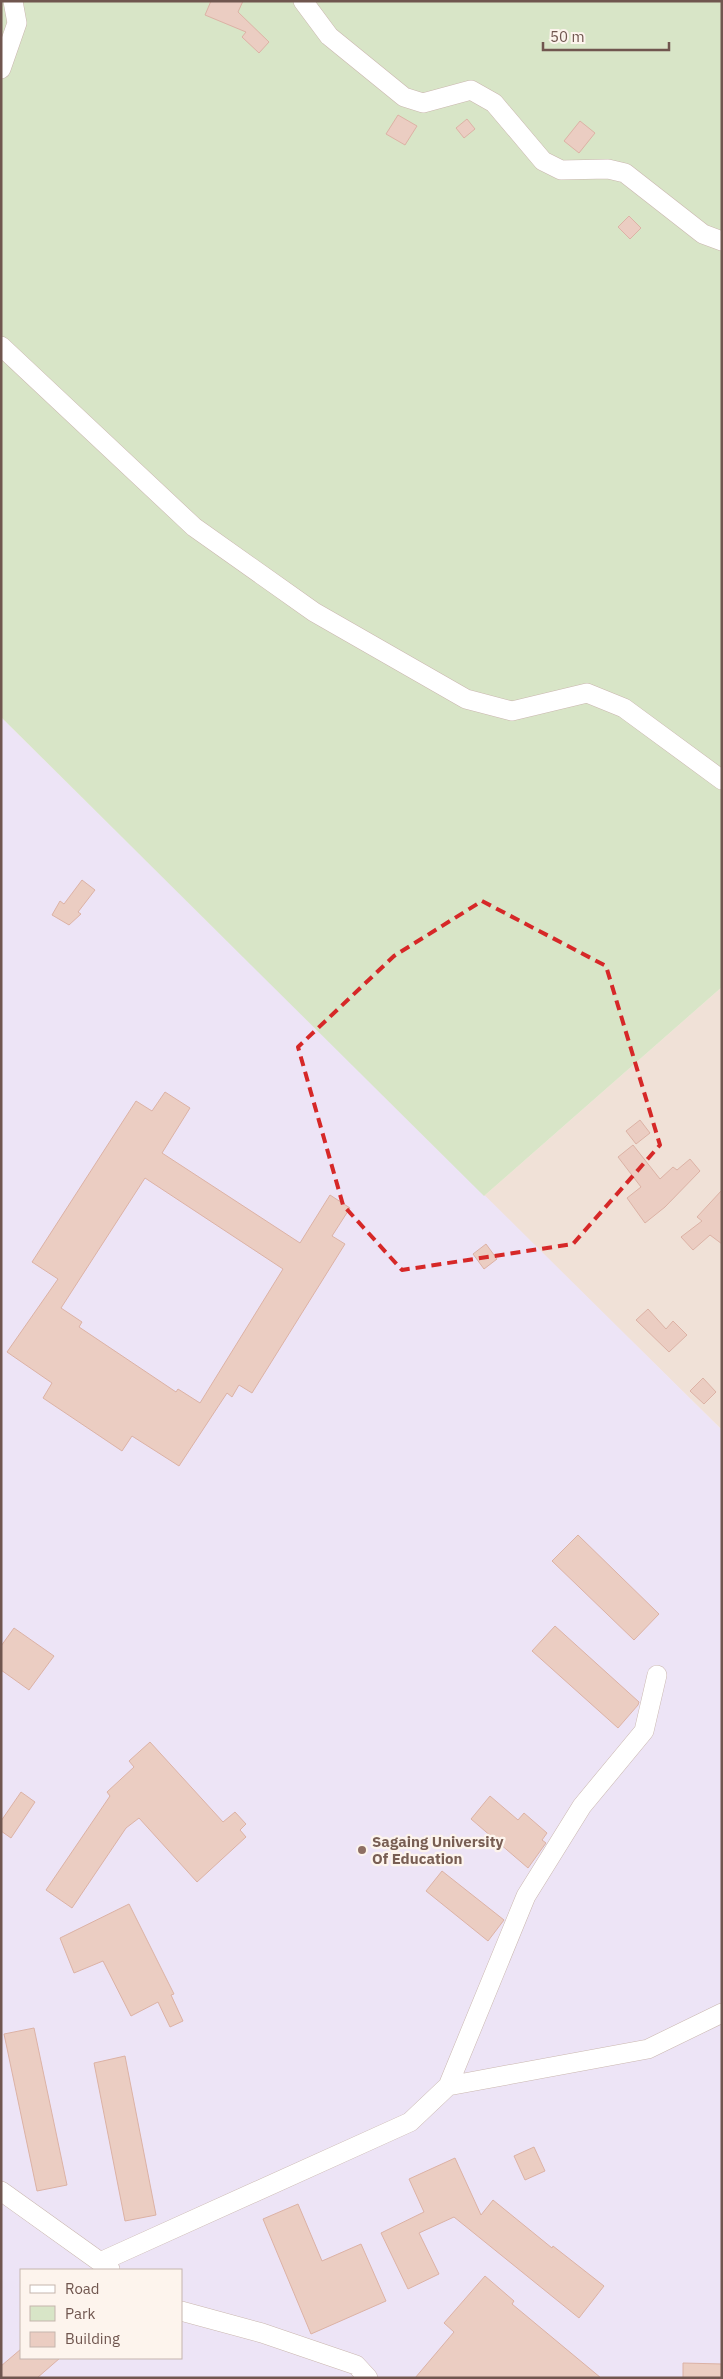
<svg xmlns="http://www.w3.org/2000/svg" width="723" height="2379" font-family="'IBM Plex Sans',sans-serif">
<style>
.residential{fill:#f0e1d7}
.education{fill:#ede4f6;fill-rule:evenodd}
.green{fill:#d8e5c7}
.building{fill:#ebcdc2;stroke:#dcb2a5;fill-rule:evenodd}
.lines{fill:none;stroke-linecap:round;stroke-linejoin:round}
.minor-casing{stroke:#cab7af;stroke-width:20}
.minor{stroke:#fff;stroke-width:19}
.marked{fill:none;stroke:#d62828;stroke-width:4;stroke-dasharray:10 6;stroke-linejoin:round}
.education-dot{fill:#8d6e63;stroke:#fdf4ed;stroke-width:2}
.labels{text-anchor:middle;dominant-baseline:central;stroke-width:4.5;stroke-linejoin:round;paint-order:stroke}
.education-label{font-size:15px;font-weight:bold;fill:#785e54;stroke:#fdf4ed;text-anchor:start}
</style>
<rect width="100%" height="100%" fill="#faf0e7"/>
<path class="residential" d="M722 987V1430L484 1196Z"/>
<path class="education" d="M1 717 722 1430V2378H1ZM21 2270H181V2358H21Z"/>
<path class="green" d="M1 1H722V987L484 1196 1 717Z"/>
<path class="building" d="M211 1H243L238 12 269 42 259 53 242 37 246 32 205 15Z
M398 115 417 126 405 145 386 134Z
M467 119 475 129 464 138 456 128Z
M580 121 595 133 579 153 564 141Z
M629 216 641 228 630 239 618 227Z
M82 880 95 890 78 912 81 914 69 925 52 915 60 901 64 904Z
M165 1092 190 1108 162 1153 300 1243 330 1195 350 1208 332 1236 345 1244 252 1393 239 1385 232 1397 227 1393 179 1466 132 1436 122 1451 43 1398 52 1383 7 1352 58 1279 32 1262 136 1101 152 1111ZM145 1178 283 1269 200 1403 178 1389 176 1392 79 1327 82 1322 61 1308Z
M640 1120 650 1133 636 1144 626 1131Z
M633 1145 660 1179 673 1167 677 1170 690 1159 700 1171 665 1207 645 1223 627 1198 641 1187 618 1157Z
M722 1190V1244L710 1235 693 1250 681 1237 702 1221 697 1217Z
M486 1244 497 1259 484 1269 473 1254Z
M648 1309 666 1329 673 1321 687 1335 669 1352 636 1320Z
M703 1378 716 1392 704 1404 690 1391Z
M578 1535 659 1614 634 1640 552 1561Z
M555 1626 639 1702 638 1705 618 1728 532 1651Z
M14 1628 54 1656 29 1690 1 1670V1646Z
M150 1742 223 1822 235 1812 246 1824 240 1830 246 1837 197 1882 139 1818 126 1828 72 1908 46 1890 110 1796 107 1792 134 1767 129 1761Z
M21 1792 35 1802 11 1838 1 1831V1821Z
M490 1796 518 1820 524 1813 547 1833 542 1840 546 1843 528 1868 471 1819Z
M442 1871 504 1920 488 1941 426 1891Z
M129 1904 174 1994 171 1995 183 2021 170 2027 158 2002 131 2016 103 1961 74 1973 60 1938Z
M34 2028 67 2185 37 2191 4 2034Z
M125 2056 156 2215 125 2221 94 2063Z
M534 2147 545 2171 525 2180 514 2156Z
M455 2158 481 2215 493 2200 552 2248 553 2246 604 2286 579 2318 454 2217 419 2233 439 2274 408 2289 381 2233 424 2212 409 2179Z
M298 2204 322 2261 361 2244 386 2301 311 2334 263 2219Z
M485 2276 514 2301 512 2304 601 2378H415L454 2332 444 2323Z
M21 2349V2358H60L37 2378H1V2366Z
M683 2363 722 2364V2378H683Z"/>
<g class="lines">
<g class="minor-casing">
<path id="minor" d="M303 1 329 36 404 97 423 103 471 90 494 103 543 161 561 170 608 169 625 173 703 234 722 241
M1 69 17 23 13 1
M1 346 194 527 314 612 466 699 512 711 587 693 624 708 722 780
M448 2086 648 2049 722 2013
M1 2191 110 2269
M100 2262 410 2122 448 2086 526 1896 582 1806 644 1731 657 1675
M181 2311 262 2333 356 2365 368 2378"/>
</g>
<use href="#minor" class="minor"/>
</g>
<path class="marked" d="M482 901 606 966 660 1145 573 1244 402 1270 343 1205 298 1047 394 956Z"/>
<circle class="education-dot" cx="362" cy="1850" r="5"/>
<g class="labels">
<g class="education-label">
<text x="372" y="1841">Sagaing University<tspan x="372" dy="17">Of Education</tspan></text>
</g>
</g>
<rect width="723" height="2379" fill="none" stroke="#70564f" stroke-width="5"/>
<rect x="20" y="2269" width="162" height="90" fill="#fdf4ed" stroke="#c5b5ae"/>
<rect x="30" y="2285" width="25" height="8" fill="#ffffff" stroke="#c5b5ae"/>
<text x="65" y="2294" font-size="15" fill="#70564f">Road</text>
<rect x="30" y="2306" width="25" height="15" fill="#d8e5c7" stroke="#c5b5ae"/>
<text x="65" y="2319" font-size="15" fill="#70564f">Park</text>
<rect x="30" y="2332" width="25" height="15" fill="#ebcdc2" stroke="#c5b5ae"/>
<text x="65" y="2344" font-size="15" fill="#70564f">Building</text>
<path d="M543 42v8h126v-8" fill="none" stroke="#70564f" stroke-width="2.5"/>
<text x="550" y="42" font-size="15" fill="#70564f" stroke="#fdf4ed" stroke-width="4" paint-order="stroke">50 m</text>
</svg>
